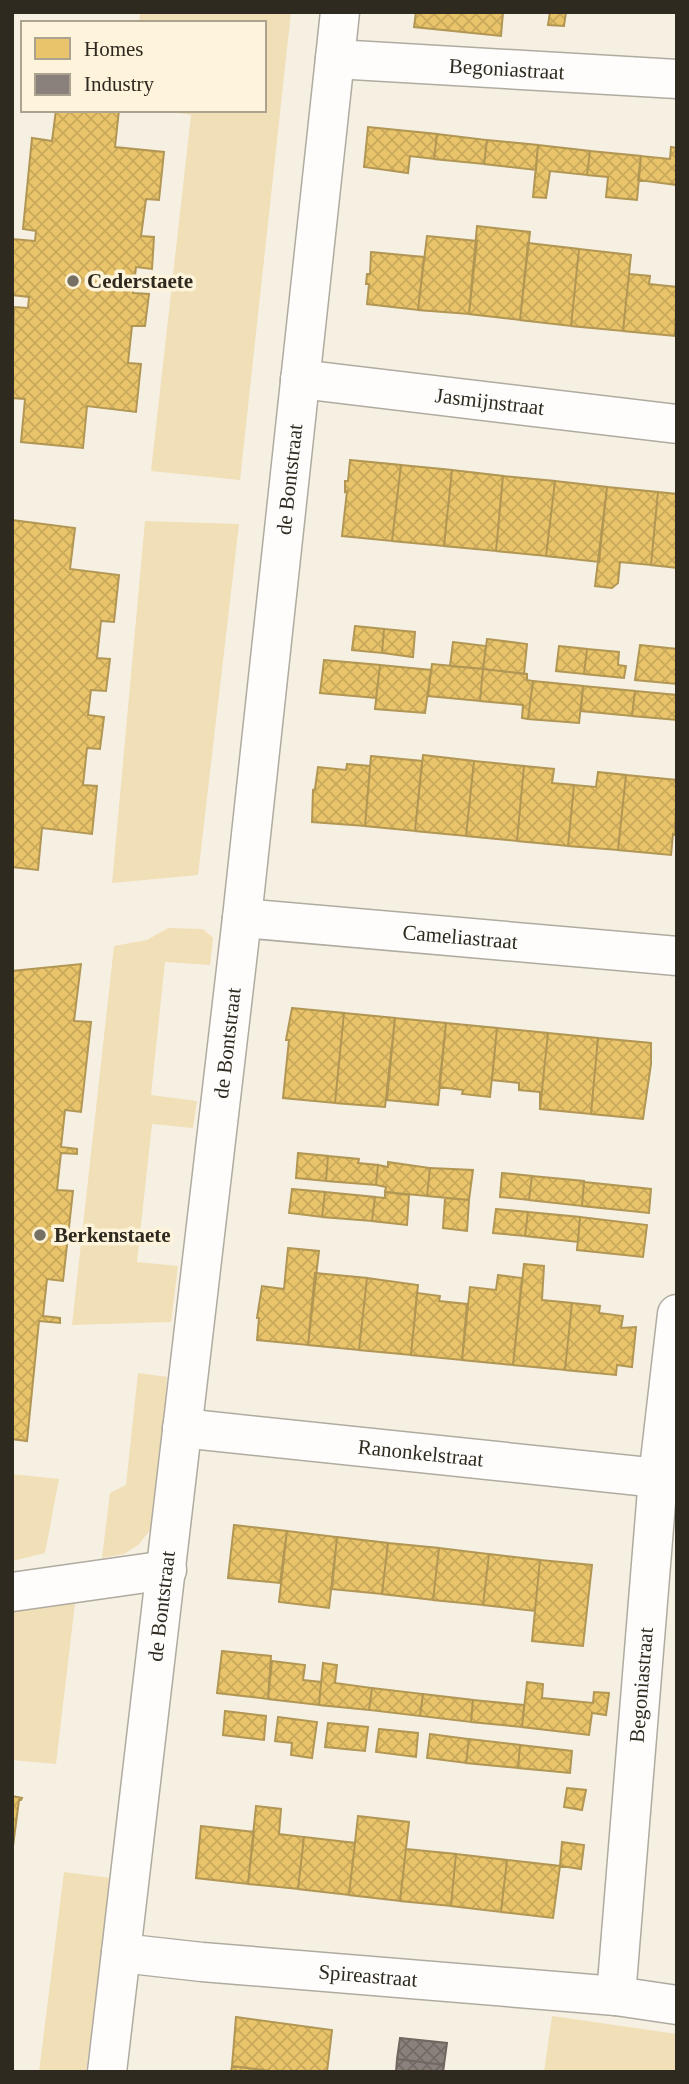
<svg xmlns="http://www.w3.org/2000/svg" width="689" height="2084" font-family="'Times New Roman',serif">
<style>
.green{fill:#f0dfb7}
.homes{fill:url(#homes-cross-hatch);stroke:#b19654;stroke-width:2}
.industry{fill:url(#industry-cross-hatch);stroke:#6f6760;stroke-width:2}
.lines{fill:none;stroke-linecap:round;stroke-linejoin:round}
.minor-casing{stroke:#b0aba0;stroke-width:41}
.minor{stroke:#fefdfb;stroke-width:38}
.poi-dot{fill:#756f64;stroke:#fef3db;stroke-width:2.5}
.labels{text-anchor:middle;dominant-baseline:central;stroke-width:7;stroke-linejoin:round;paint-order:stroke}
.street-label{font-size:21px;fill:#2f2a1f;stroke:#fef3db}
.poi-label{font-size:21px;font-weight:bold;fill:#2f2a1f;stroke:#fef3db;text-anchor:start}
</style>
<defs>
<pattern id="homes-cross-hatch" width="8" height="8" patternUnits="userSpaceOnUse" patternTransform="scale(1.75)"><rect width="8" height="8" fill="#e9c46a"/><path d="M0 0l8 8M0 8l8-8" fill="none" stroke="#c8a95b"/></pattern>
<pattern id="industry-cross-hatch" width="8" height="8" patternUnits="userSpaceOnUse" patternTransform="scale(1.75)"><rect width="8" height="8" fill="#8a817c"/><path d="M0 0l8 8M0 8l8-8" fill="none" stroke="#716a65"/></pattern>
</defs>
<rect width="100%" height="100%" fill="#f6f0e3"/>
<path class="green" d="M140 12H291L240 480 151 471 191 115 160 110H264V23H139Z
M145 521 239 524 198 875 112 883Z
M168 928 203 929 213 938 210 965 165 962 151 1095 197 1101 193 1128 152 1124 137 1262 178 1266 171 1322 72 1325 114 946 147 940Z
M138 1373 167 1377 156 1523 138 1545 124 1554 102 1558 110 1493 126 1485Z
M12 1474 59 1479 45 1553 12 1561Z
M75 1603 56 1764 12 1760V1611Z
M64 1872 111 1878 86 2072H39Z
M552 2016 677 2034V2072H544Z"/>
<path class="homes" d="M416 12H503L501 36 414 27Z
M550 12H566L564 26 548 25Z
M56 110H119L115 147 164 152 159 200 146 199 141 236 154 237 152 269 136 267 133 293 149 294 145 326H132L128 363 141 364 136 412 87 406 83 448 21 442 25 399 12 398 14 307 28 308 29 297 12 295 13 239 35 241 36 231 23 229 32 138 52 141Z
M368 127 437 134 434 159 410 156 408 173 364 167Z
M437 134 487 140 484 164 434 159Z
M487 140 538 145 536 170 484 164Z
M538 145 590 151 587 175 550 171 546 198 533 197Z
M671 147 677 148V185L638 180 641 156 670 159Z
M590 151 641 156 637 200 606 197 608 177 587 175Z
M477 226 530 232 520 320 469 314Z
M427 236 477 241 469 314 418 310Z
M528 243 579 249 571 326 520 320Z
M579 249 631 255 623 331 571 326Z
M371 252 424 257 418 310 367 304 369 284H366L367 274H370Z
M629 274 650 276 649 284 677 287 675 336 623 331Z
M350 460 401 465 392 541 342 536 347 491 345 492V481H348Z
M401 465 452 470 444 546 392 541Z
M452 470 503 476 496 551 444 546Z
M503 476 555 481 546 556 496 551Z
M555 481 607 487 599 562 546 556Z
M607 487 658 492 651 565 620 562 618 583 612 588 595 586Z
M658 492 677 494V568L651 565Z
M12 520 75 528 70 569 119 575 114 622 101 621 97 658 110 659 106 691 91 690 88 715 104 717 100 749 87 748 83 785 97 786 92 834 42 828 38 870 12 867Z
M355 626 384 629 382 653 352 650Z
M384 629 415 632 413 657 382 653Z
M487 639 527 644 524 674 483 669Z
M453 642 486 646 483 669 450 666Z
M640 645 677 649V684L635 680Z
M559 646 587 649 584 674 556 671Z
M587 649 619 652 618 665 626 666 624 678 584 674Z
M324 660 380 665 376 698 320 693Z
M432 664 483 669 480 701 428 696Z
M380 665 431 670 425 713 375 709Z
M483 669 527 674V680L533 681 528 719 522 718 523 705 480 701Z
M533 681 583 686 579 723 528 719Z
M583 686 635 691 632 716 581 711Z
M635 691 677 695V720L632 716Z
M423 755 474 761 466 836 415 831Z
M371 756 422 761 415 831 365 826Z
M474 761 524 766 517 841 466 836Z
M347 764 370 766 365 826 312 822 313 790 315 789 318 767 346 770Z
M524 766 554 769 552 783 574 785 568 846 517 841Z
M598 772 626 775 618 850 568 846 574 785 596 787Z
M626 775 677 780 675 835 673 834 671 855 618 850Z
M81 964 74 1021 91 1022 81 1112 65 1110 61 1147 77 1149V1154L61 1153 57 1190 73 1191 63 1281 47 1279 43 1316 60 1318V1323L39 1321 27 1441 12 1439V971Z
M292 1008 344 1013 335 1103 283 1098 289 1040H286Z
M344 1013 395 1018 385 1107 335 1103Z
M395 1018 446 1023 438 1105 387 1100Z
M446 1023 497 1028 490 1097 462 1094 463 1090 439 1087Z
M497 1028 548 1033 540 1109V1092L519 1090V1083L492 1080Z
M548 1033 598 1038 591 1114 540 1109Z
M598 1038 651 1043V1064L643 1119 591 1114Z
M298 1153 328 1156 326 1181 296 1178Z
M328 1156 359 1159 358 1163 378 1165 376 1185 326 1181Z
M388 1162 430 1168 427 1196 385 1192 386 1187 376 1185 378 1165 388 1167Z
M430 1168 473 1170 469 1200 427 1196Z
M502 1173 532 1176 529 1200 500 1197Z
M532 1176 584 1181 582 1206 529 1200Z
M584 1182 651 1189 649 1213 582 1206Z
M292 1189 325 1192 322 1217 289 1213Z
M325 1192 375 1197 372 1221 322 1217Z
M385 1192 409 1195 407 1225 372 1221 375 1197 385 1198Z
M445 1198 469 1200 467 1231 443 1228Z
M496 1209 528 1212 525 1236 493 1233Z
M528 1212 580 1217 578 1242 525 1236Z
M580 1217 647 1225 643 1257 577 1250Z
M288 1248 319 1251 308 1345 257 1340 259 1318H257L262 1286 284 1289Z
M524 1264 544 1266 542 1300 572 1303 565 1370 513 1365Z
M315 1273 367 1278 359 1350 308 1345Z
M498 1275 522 1278 513 1365 462 1360 470 1287 496 1290Z
M367 1278 418 1285 411 1355 359 1350Z
M417 1293 440 1296 439 1301 467 1304 462 1360 411 1355Z
M572 1303 600 1306 599 1313 623 1316 621 1328 636 1327 632 1367 617 1365 616 1375 565 1370Z
M234 1525 287 1531 280 1583 228 1578Z
M287 1531 337 1537 329 1608 279 1602Z
M337 1537 388 1543 382 1594 332 1589Z
M388 1543 439 1548 433 1600 382 1594Z
M439 1548 489 1554 483 1605 433 1600Z
M489 1554 540 1560 535 1611 483 1605Z
M540 1560 592 1565 583 1646 532 1641Z
M222 1651 271 1656 268 1699 217 1693Z
M272 1661 305 1665 303 1680 321 1682 319 1705 268 1699Z
M323 1663 337 1665 335 1683 372 1688 369 1710 319 1705Z
M527 1682 543 1684 542 1698 593 1703 594 1692 609 1693 606 1715 592 1713 589 1735 522 1727Z
M372 1688 423 1694 420 1716 369 1710Z
M423 1694 473 1700 471 1722 420 1716Z
M473 1700 524 1705 522 1727 471 1722Z
M225 1711 266 1716 264 1740 223 1735Z
M278 1717 317 1722 312 1758 291 1755 292 1743 275 1741Z
M328 1723 368 1727 365 1751 325 1747Z
M379 1729 418 1733 416 1757 376 1752Z
M430 1734 469 1739 466 1763 427 1758Z
M469 1739 520 1745 518 1768 466 1763Z
M520 1745 572 1751 570 1773 518 1768Z
M567 1788 586 1790 582 1810 564 1807Z
M12 1796 22 1798 21 1800H19L13 1846Z
M256 1806 281 1809 279 1834 304 1837 298 1889 248 1884Z
M358 1816 409 1822 400 1901 349 1895Z
M201 1826 254 1832 248 1884 196 1878Z
M304 1837 355 1843 349 1895 298 1889Z
M562 1842 584 1845 581 1869 560 1866Z
M406 1849 456 1854 451 1906 400 1901Z
M456 1854 507 1860 501 1912 451 1906Z
M507 1860 560 1866 553 1918 501 1912Z
M236 2017 332 2030 327 2072H278L232 2066Z
M232 2066 278 2072H231Z"/>
<path class="industry" d="M400 2038 447 2043 444 2065 397 2059Z
M397 2059 444 2065 443 2072H396Z"/>
<g class="lines">
<g class="minor-casing">
<g id="minor">
<path id="s1" d="M335 59 677 79"/>
<path id="s2" d="M300 379 677 424"/>
<path id="s3" d="M242 918 677 956"/>
<path id="s4" d="M182 1428 658 1478"/>
<path d="M12 1592 167 1570"/>
<path id="s5" d="M121 1953 202 1962 616 1996 677 2005"/>
<path id="s6" d="M616 1996 658 1478 677 1314"/>
<path id="s7" d="M107 2072 242 918 340 12"/>
</g>
</g>
<use href="#minor" class="minor"/>
</g>
<g class="poi-dot">
<circle cx="73" cy="281" r="7"/>
<circle cx="40" cy="1235" r="7"/>
</g>
<g class="labels">
<g class="street-label">
<text stroke="none"><textPath href="#s1" startOffset="172">Begoniastraat</textPath></text>
<text stroke="none"><textPath href="#s2" startOffset="191">Jasmijnstraat</textPath></text>
<text stroke="none"><textPath href="#s7" startOffset="1603">de Bontstraat</textPath></text>
<text stroke="none"><textPath href="#s3" startOffset="219">Cameliastraat</textPath></text>
<text stroke="none"><textPath href="#s7" startOffset="1036">de Bontstraat</textPath></text>
<text stroke="none"><textPath href="#s4" startOffset="240">Ranonkelstraat</textPath></text>
<text stroke="none"><textPath href="#s7" startOffset="469">de Bontstraat</textPath></text>
<text stroke="none"><textPath href="#s6" startOffset="312">Begoniastraat</textPath></text>
<text stroke="none"><textPath href="#s5" startOffset="248">Spireastraat</textPath></text>
</g>
<g class="poi-label">
<text x="87" y="281">Cederstaete</text>
<text x="54" y="1235">Berkenstaete</text>
</g>
</g>
<rect width="689" height="2084" fill="none" stroke="#2f2a1f" stroke-width="28"/>
<rect x="21" y="21" width="245" height="91" fill="#fef3db" stroke="#aba390" stroke-width="2"/>
<rect x="35" y="38" width="35" height="21" fill="#e9c46a" stroke="#aba390" stroke-width="2"/>
<text x="84" y="56" font-size="21" fill="#2f2a1f">Homes</text>
<rect x="35" y="74" width="35" height="21" fill="#8a817c" stroke="#aba390" stroke-width="2"/>
<text x="84" y="91" font-size="21" fill="#2f2a1f">Industry</text>
</svg>
